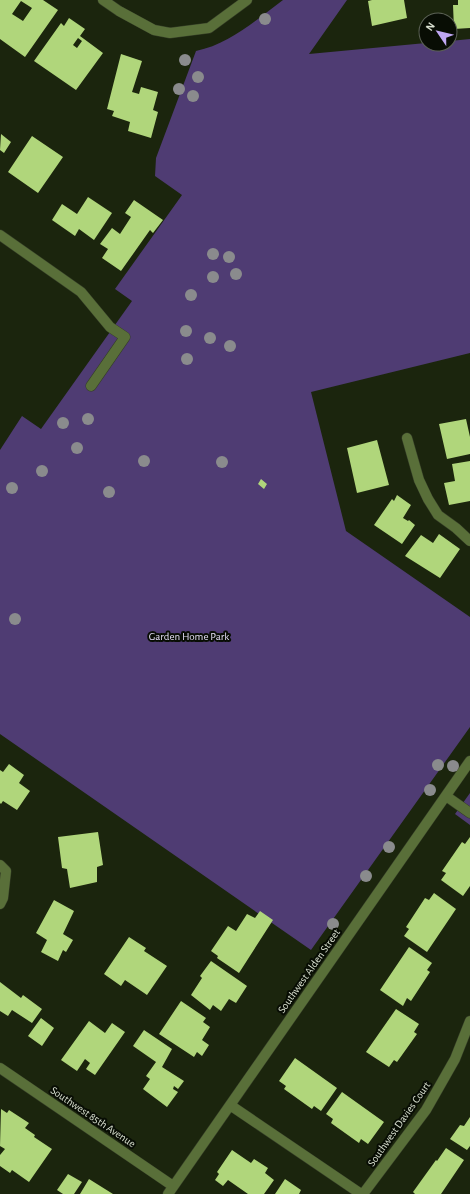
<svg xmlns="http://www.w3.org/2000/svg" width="470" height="1194" font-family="'Alegreya Sans',sans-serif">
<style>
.green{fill:#4f3c73}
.building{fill:#b0d67b;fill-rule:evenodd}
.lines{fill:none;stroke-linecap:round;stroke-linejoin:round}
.minor-casing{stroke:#363f28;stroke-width:11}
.minor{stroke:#596f39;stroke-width:10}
.tree{fill:#8a8b8d}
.labels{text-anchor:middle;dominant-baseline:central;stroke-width:4;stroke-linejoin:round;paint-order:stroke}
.park-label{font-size:11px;fill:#e4def5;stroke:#080d04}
.street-label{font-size:11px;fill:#dae1d1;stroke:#080d04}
</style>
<rect width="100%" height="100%" fill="#1b250d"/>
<path class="green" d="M283 0H347L309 54 426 43 450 44V41L470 39V353L311 392 346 531 470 617V727L311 950 0 734V450L22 416 41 429 132 301 115 289 182 195 155 176 156 158 196 51C230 44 256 20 283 0Z
M470 793V825L455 814Z"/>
<path class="building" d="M0 0H43L58 10 25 57 0 39ZM21 1 32 8 23 21 12 14Z
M372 0H404L407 18 372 26 368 1Z
M458 0H470V28L454 29 453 5H458Z
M69 18 85 29 80 36 103 53 76 90 34 61 61 23 64 26ZM78 38 82 41 77 48 73 45Z
M121 54 142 61 132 92 139 94 141 87 158 92 153 110 158 112 151 138 128 131 130 122 112 116 114 111 107 109Z
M1 134 11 142 4 153 0 150Z
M32 136 63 157 38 193 8 172Z
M88 197 112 213 94 240 79 229 75 236 52 220 62 204 77 214Z
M134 200 163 220 153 233 150 230 121 271 102 258 108 249 100 244 112 228 120 234 131 217 125 213Z
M466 419 470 437V454L447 459 439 424Z
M377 440 389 485 357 493 347 448Z
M470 461V501L449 505 444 483 455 481 452 464Z
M261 479 267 484 264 489 258 484Z
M397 495 411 505 403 518 408 521 409 520 415 525 402 544 374 525 392 499 394 501Z
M439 534 460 549 440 578 405 556 421 535 433 543Z
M9 764 24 775 19 783 30 791 17 810 3 801 1 804 0 803V770L3 772Z
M98 832 103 865 97 867V882L70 888 67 869 62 868 58 837Z
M470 837V886L463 896 441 880 446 873 442 871 462 842 465 844Z
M434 893 456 909 427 952 404 936 409 929 406 927 425 898 429 900Z
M54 900 74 911 63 934 73 940 66 952 63 950 58 961 41 952 47 940 36 933Z
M260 911 273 920 239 973 217 958 218 956 211 951 228 926 236 931 247 914 255 918Z
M129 937 146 948 144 951 167 966 147 995 125 980 121 986 104 974Z
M409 947 432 963 427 970 430 972 411 1001 407 998 403 1006 380 990Z
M211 961 247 986 236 1003 229 999 221 1011 213 1005 210 1010 191 995 202 978 200 976Z
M0 982 21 998 23 995 42 1009 32 1023 12 1010 8 1016 0 1011Z
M181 1001 206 1018 203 1022 210 1027 202 1040 209 1045 202 1056 197 1052 194 1057 159 1034Z
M396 1009 419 1024 414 1032 417 1034 397 1062 394 1060 389 1067 366 1052Z
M41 1018 54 1028 42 1046 28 1036Z
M89 1021 105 1033 112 1023 125 1032 95 1075 86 1069 90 1063 85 1059 77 1071 61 1060Z
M144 1030 172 1049 162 1067 184 1081 178 1089 174 1086 173 1089 178 1092 167 1107 143 1089 150 1079 146 1076 156 1062 133 1046Z
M295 1058 337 1088 321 1111 314 1106 312 1109 284 1089 286 1086 279 1081Z
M342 1092 384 1122 368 1144 361 1139 359 1143 331 1123 333 1119 326 1114Z
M1 1109 7 1113 9 1110 29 1123 25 1128 35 1135 34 1137 52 1149 29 1182 12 1170 10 1173 0 1166V1155L5 1149 0 1146Z
M470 1117V1146L467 1150 450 1139 460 1125 464 1126Z
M446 1148 464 1160 441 1194H415L413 1192 436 1160 437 1161Z
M232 1150 251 1163 254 1159 268 1168 265 1173 274 1180 264 1194H248L228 1180 223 1186 215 1180 219 1174 217 1172Z
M68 1174 82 1182 74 1194H63L57 1190Z
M89 1179 113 1194H80Z
M285 1179 301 1190 299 1194H275Z"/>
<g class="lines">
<g class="minor-casing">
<path id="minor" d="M103 0 119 11 154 30 170 33 209 28 247 0
M0 235 81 292 110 327 125 337 91 386
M407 438 419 480 428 499 438 515 456 528 470 541
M446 796 470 813
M0 865 6 871 3 898 0 904
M0 1068 173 1186
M230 1105 361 1194
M168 1194 470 761
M363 1194 426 1110 455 1059 470 1021"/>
</g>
<use href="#minor" class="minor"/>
</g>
<g class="tree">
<circle cx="265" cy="19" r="6"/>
<circle cx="185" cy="60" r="6"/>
<circle cx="198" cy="77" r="6"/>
<circle cx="179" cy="89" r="6"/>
<circle cx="193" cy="96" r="6"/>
<circle cx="213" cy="254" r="6"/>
<circle cx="229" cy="257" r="6"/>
<circle cx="236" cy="274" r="6"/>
<circle cx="213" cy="277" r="6"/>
<circle cx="191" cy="295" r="6"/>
<circle cx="186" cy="331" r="6"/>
<circle cx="210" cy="338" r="6"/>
<circle cx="230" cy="346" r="6"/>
<circle cx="187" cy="359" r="6"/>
<circle cx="88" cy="419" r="6"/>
<circle cx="63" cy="423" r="6"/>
<circle cx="77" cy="448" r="6"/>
<circle cx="144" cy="461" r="6"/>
<circle cx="222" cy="462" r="6"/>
<circle cx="42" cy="471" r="6"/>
<circle cx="12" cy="488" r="6"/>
<circle cx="109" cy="492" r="6"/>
<circle cx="15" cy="619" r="6"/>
<circle cx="438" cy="765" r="6"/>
<circle cx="453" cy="766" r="6"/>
<circle cx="430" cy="790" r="6"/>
<circle cx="389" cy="847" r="6"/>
<circle cx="366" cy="876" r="6"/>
<circle cx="333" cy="924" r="6"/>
</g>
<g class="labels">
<g class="park-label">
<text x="189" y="636">Garden Home Park</text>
</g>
<g class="street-label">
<text transform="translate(309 971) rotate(-55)">Southwest Alden Street</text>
<text transform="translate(93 1117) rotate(34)">Southwest 85th Avenue</text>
<text transform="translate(399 1124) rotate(-55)">Southwest Davies Court</text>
</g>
</g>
<g transform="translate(438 32) rotate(305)"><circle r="19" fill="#080d04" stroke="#5c6256"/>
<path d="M0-3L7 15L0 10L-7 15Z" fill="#c0a8f4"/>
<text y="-6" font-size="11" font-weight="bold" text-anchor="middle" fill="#dae1d1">N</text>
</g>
</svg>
